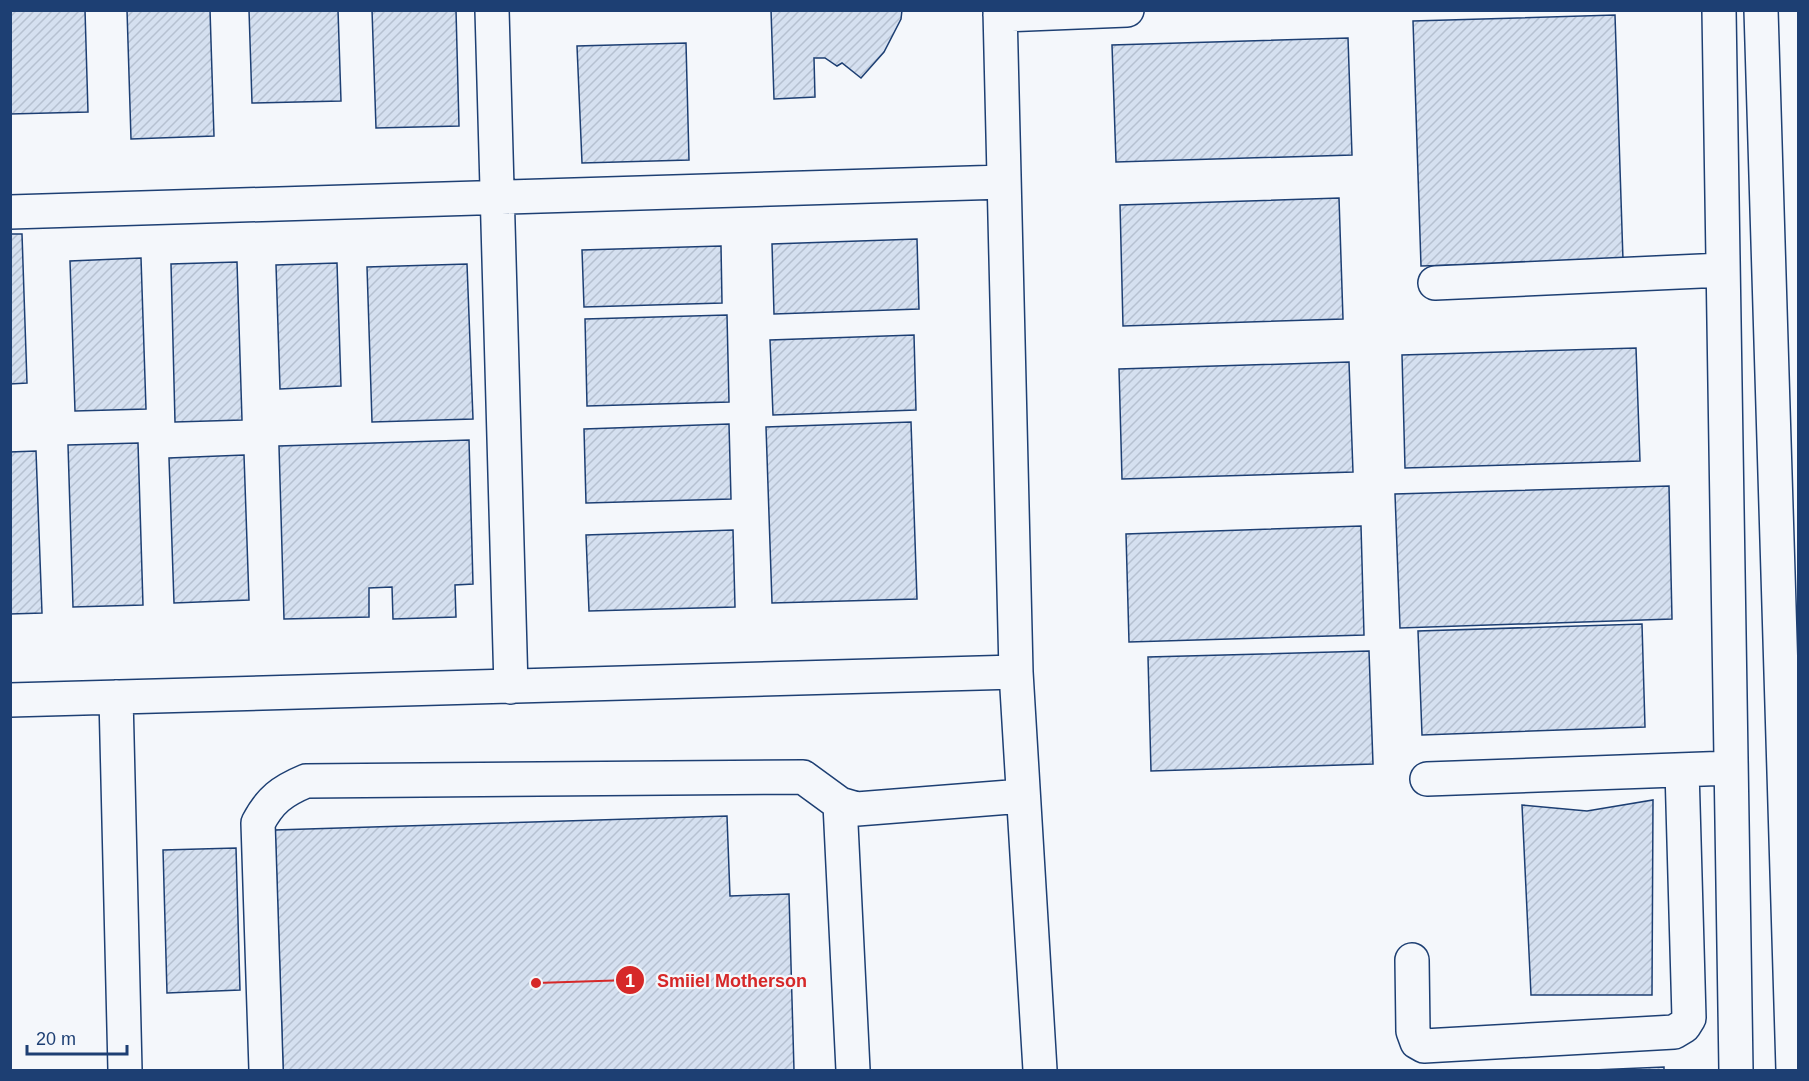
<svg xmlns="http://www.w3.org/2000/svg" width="1809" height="1081" font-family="Arial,sans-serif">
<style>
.building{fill:url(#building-hatch);stroke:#1d3f73;stroke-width:1.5}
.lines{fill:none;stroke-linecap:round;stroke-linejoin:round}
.minor-casing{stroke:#1d3f73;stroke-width:36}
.minor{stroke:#f4f7fb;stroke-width:33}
.leader{fill:none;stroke:#d62828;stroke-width:2}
.callout-dot{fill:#d62828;stroke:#f4f7fb;stroke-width:2}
.mark-label{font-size:18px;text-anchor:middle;font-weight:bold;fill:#fff}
.callout-label{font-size:18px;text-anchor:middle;font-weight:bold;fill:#d62828;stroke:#f4f7fb;stroke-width:4.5;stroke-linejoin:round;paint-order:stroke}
</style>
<defs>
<pattern id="building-hatch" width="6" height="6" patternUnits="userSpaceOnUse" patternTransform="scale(1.5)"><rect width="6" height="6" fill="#d5e0f0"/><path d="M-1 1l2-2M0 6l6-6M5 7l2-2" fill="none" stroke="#b6c1d1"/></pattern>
</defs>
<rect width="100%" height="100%" fill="#f4f7fb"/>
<path class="building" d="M10 10H85L88 112 10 114Z
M127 10H210L214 136 131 139Z
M249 10H338L341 101 252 103Z
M372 10H456L459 126 376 128Z
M771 10H902L901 19 884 52 861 78 842 63 837 66 825 58H814L815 97 774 99Z
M1615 15 1623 260 1421 266 1413 21Z
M1348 38 1352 155 1116 162 1112 45Z
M686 43 689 160 582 163 577 46Z
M1339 198 1343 319 1123 326 1120 205Z
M10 234H22L27 383 10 384Z
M917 239 919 309 774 314 772 244Z
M721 246 722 303 584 307 582 250Z
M141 258 146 409 75 411 70 261Z
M237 262 242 420 175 422 171 264Z
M337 263 341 386 280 389 276 265Z
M467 264 473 419 372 422 367 267Z
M727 315 729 402 587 406 585 319Z
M914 335 916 410 773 415 770 340Z
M1636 348 1640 461 1405 468 1402 355Z
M1349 362 1353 472 1122 479 1119 369Z
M911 422 917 599 772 603 766 427Z
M729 424 731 499 586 503 584 429Z
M469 440 473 584 455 585 456 617 393 619 392 587 369 588V617L284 619 279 446Z
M138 443 143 605 73 607 68 445Z
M36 451 42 613 10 614V452Z
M244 455 249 600 174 603 169 458Z
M1669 486 1672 619 1400 628 1395 494Z
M1361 526 1364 635 1129 642 1126 534Z
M733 530 735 607 589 611 586 535Z
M1642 624 1645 727 1422 735 1418 631Z
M1369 651 1373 764 1151 771 1148 657Z
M1653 800 1652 995H1531L1522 805 1587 811Z
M727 816 730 896 789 894 794 1070H283L275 830Z
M236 848 240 990 167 993 163 850Z
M1664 1067V1070H1593Z"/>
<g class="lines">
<g class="minor-casing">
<path id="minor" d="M492 10 511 687
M1000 10 1016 672 1040 1070
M1719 10 1736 1070
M1761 10 1793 1070
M1000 15 1127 10
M10 212 1004 182
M1435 283 1723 270
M116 697 125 1070
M10 700 1016 672
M1427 779 1731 768
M840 804 853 1070
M1412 960 1413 1031 1417 1042 1424 1046 1674 1032 1684 1026 1689 1018 1682 770
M266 1070 258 823C270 800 282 791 306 781L803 777 840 804 857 809 1023 796"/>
</g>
<use href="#minor" class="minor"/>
</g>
<path class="leader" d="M536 983L630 980"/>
<g class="callout-dot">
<circle cx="536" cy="983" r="6"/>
<circle cx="630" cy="980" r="15"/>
</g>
<g class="mark-label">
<text x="630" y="987">1</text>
</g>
<g class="callout-label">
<text x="732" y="987">Smiiel Motherson</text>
</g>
<rect width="1809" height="1081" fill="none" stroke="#1d3f73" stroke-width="24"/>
<path d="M27 1045v9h100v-9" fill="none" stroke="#1d3f73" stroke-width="3"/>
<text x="36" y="1045" font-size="18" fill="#1d3f73" stroke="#f4f7fb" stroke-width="4.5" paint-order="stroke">20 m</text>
</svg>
